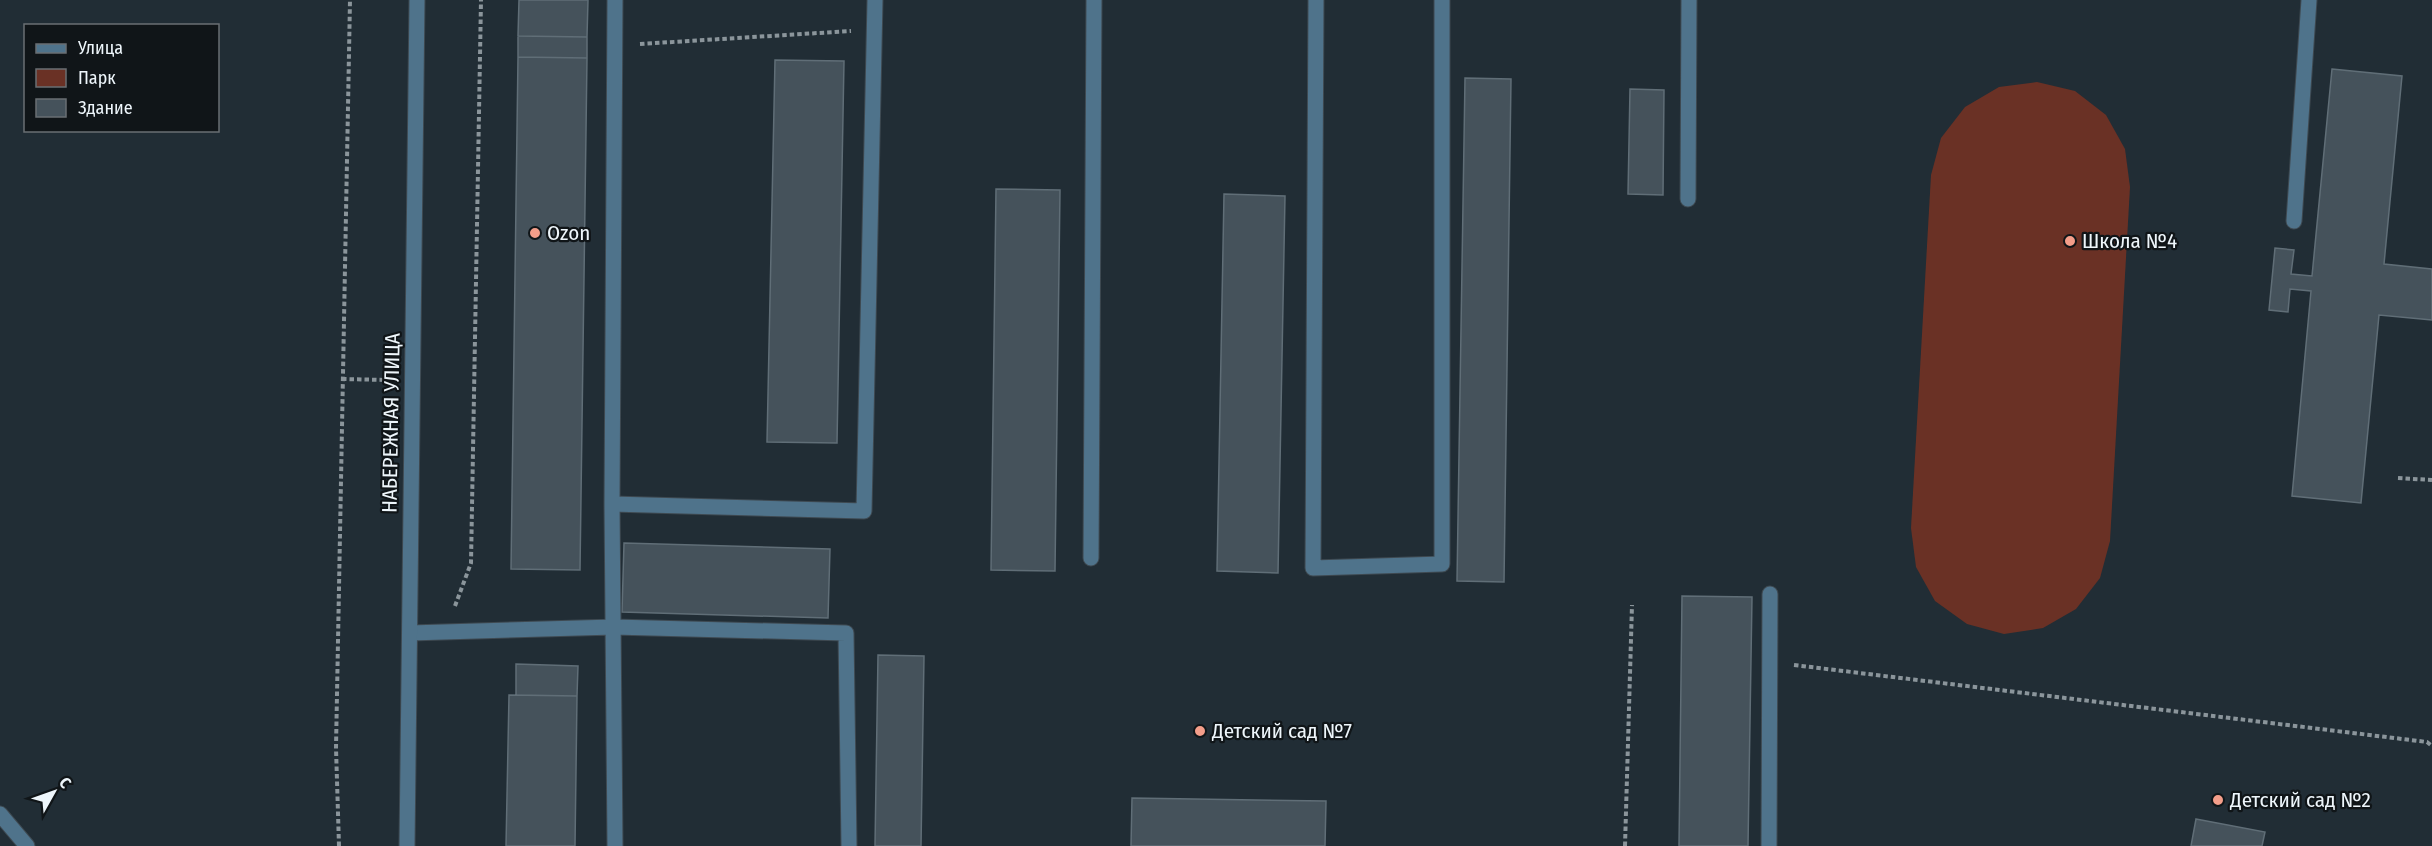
<svg xmlns="http://www.w3.org/2000/svg" width="2432" height="846" font-family="'Fira Sans Condensed',sans-serif">
<style>
.green{fill:#6a3125}
.building{fill:#45525b;stroke:#606e77;stroke-width:1.5}
.lines{fill:none;stroke-linecap:round;stroke-linejoin:round}
.service-casing{stroke:#3e4951;stroke-width:17}
.minor-casing{stroke:#3e4951;stroke-width:17}
.path{stroke:#8b959b;stroke-width:4;stroke-dasharray:4.5 3;stroke-linecap:butt}
.service{stroke:#4f738b;stroke-width:15}
.minor{stroke:#4f738b;stroke-width:15}
.poi-dot{fill:#f49e8a;stroke:#101518;stroke-width:2}
.labels{text-anchor:middle;dominant-baseline:central;stroke-width:4.5;stroke-linejoin:round;paint-order:stroke}
.poi-label{font-size:21px;fill:#eef6fb;stroke:#101518;text-anchor:start}
.street-label{font-size:21px;fill:#eef6fb;stroke:#101518}
</style>
<rect width="100%" height="100%" fill="#212d35"/>
<path class="green" d="M2037 82 2075 91 2106 115 2125 149 2130 187 2110 541 2100 578 2076 609 2043 628 2004 634 1967 624 1935 601 1916 567 1911 528 1931 175 1941 138 1965 107 1999 87Z"/>
<path class="building" d="M519 0H588L587 37 518 36Z
M518 36 587 37V58L518 57Z
M518 57 587 58 580 570 511 569Z
M775 60 844 61 837 443 767 442Z
M2332 69 2402 76 2384 264 2432 269V320L2379 315 2361 503 2292 496 2311 291 2290 289 2288 312 2269 310 2275 248 2294 250 2291 274 2312 276Z
M1465 78 1511 79 1504 582 1457 581Z
M1630 89 1664 90 1663 195 1628 194Z
M996 189 1060 190 1055 571 991 570Z
M1224 194 1285 196 1278 573 1217 571Z
M624 543 830 549 828 618 622 612Z
M1682 596 1752 597 1748 846H1679Z
M878 655 924 656 921 846H875Z
M516 664 578 666 577 696 516 695Z
M509 695 577 696 575 846H506Z
M1132 798 1326 801 1325 846H1131Z
M2196 819 2265 832 2262 846H2191Z"/>
<g class="lines">
<g class="service-casing">
<path id="service" d="M615 0 612 504 864 511 875 0
M1316 0 1313 568 1442 564V0
M1688 199 1689 0
M2294 221 2309 0
M612 504 615 846
M1091 558 1094 0
M410 633 614 627 846 633 849 846
M0 814 27 846
M1769 846 1770 594"/>
</g>
<g class="minor-casing">
<path id="minor" d="M407 846 417 0"/>
</g>
<path class="path" d="M640 44 851 31
M342 379 387 380
M2398 478 2432 480
M455 606 471 563 481 0
M1794 665 2427 742 2432 746
M339 846 336 748 350 0
M1625 846 1632 605"/>
<use href="#service" class="service"/>
<use href="#minor" class="minor"/>
</g>
<g class="poi-dot">
<circle cx="535" cy="233" r="6"/>
<circle cx="2070" cy="241" r="6"/>
<circle cx="1200" cy="731" r="6"/>
<circle cx="2218" cy="800" r="6"/>
</g>
<g class="labels">
<g class="poi-label">
<text x="547" y="233">Ozon</text>
<text x="2082" y="241">Школа №4</text>
<text x="1212" y="731">Детский сад №7</text>
<text x="2230" y="800">Детский сад №2</text>
</g>
<g class="street-label">
<text transform="translate(391 423) rotate(-89)">НАБЕРЕЖНАЯ УЛИЦА</text>
</g>
</g>
<rect x="24" y="24" width="195" height="108" fill="#101518" stroke="#696f73" stroke-width="1.5"/>
<rect x="36" y="44" width="30" height="9" fill="#4f738b" stroke="#696f73" stroke-width="1.5"/>
<text x="78" y="54" font-size="18" fill="#eef6fb">Улица</text>
<rect x="36" y="69" width="30" height="18" fill="#6a3125" stroke="#696f73" stroke-width="1.5"/>
<text x="78" y="84" font-size="18" fill="#eef6fb">Парк</text>
<rect x="36" y="99" width="30" height="18" fill="#45525b" stroke="#696f73" stroke-width="1.5"/>
<text x="78" y="114" font-size="18" fill="#eef6fb">Здание</text>
<g transform="translate(54 792) rotate(50)" stroke="#101518" stroke-width="4.5" paint-order="stroke">
<path d="M0-4.5L10 22L0 15L-10 22Z" fill="#eef6fb"/>
<text y="-9" font-size="16" font-weight="bold" text-anchor="middle" fill="#eef6fb">С</text>
</g>
</svg>
